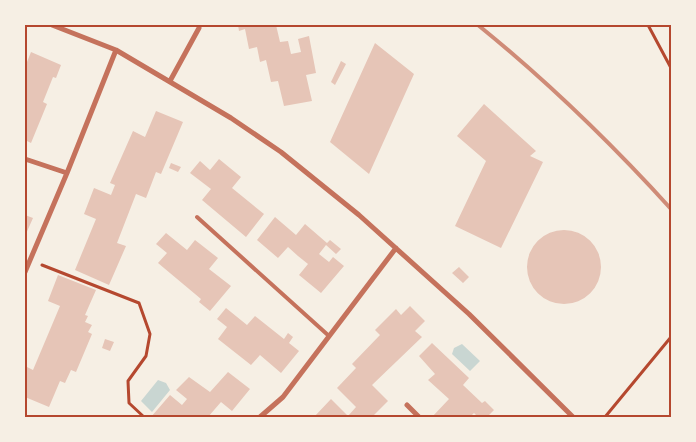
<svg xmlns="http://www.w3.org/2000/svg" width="696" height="442" font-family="'Alegreya Sans',sans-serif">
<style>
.water{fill:#c9d6d2}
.building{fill:#e6c5b7}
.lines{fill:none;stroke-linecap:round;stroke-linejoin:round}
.path{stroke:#b5482f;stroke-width:3}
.service{stroke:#c5725c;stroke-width:4}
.minor{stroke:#c5725c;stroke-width:5}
.rail{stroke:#cf8b77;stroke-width:4}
.neatline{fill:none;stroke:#b5482f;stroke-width:2}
</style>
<rect width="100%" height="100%" fill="#f6efe4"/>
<path class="water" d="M462 344 480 361 470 371 452 354 454 348Z
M158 380 166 383 170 390 152 412 141 401Z"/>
<path class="building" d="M238 25H276L280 42 288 41 291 54 301 52 298 39 309 36 316 73 306 75 312 101 284 106 278 81 271 82 266 60 260 62 257 47 249 49 245 29 239 31Z
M375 43 414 74 369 174 330 142Z
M31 52 61 65 56 78 53 77 43 102 47 104 31 143 25 140V67Z
M341 61 346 64 335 85 331 82Z
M484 104 536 151 530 156 543 162 501 248 455 226 486 161 457 136Z
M156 111 183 122 161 174 156 172 146 198 136 194 117 243 126 246 109 285 75 270 96 219 84 214 94 188 111 195 115 185 110 183 133 131 145 137Z
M219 159 241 177 232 188 264 214 246 237 202 200 211 189 190 173 200 161 210 170Z
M171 163 181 167 178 172 169 168Z
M25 215 33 218 25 236Z
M275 217 296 235 305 224 327 243 330 240 341 249 336 254 326 245 319 254 329 262 333 257 344 266 321 293 299 275 308 264 298 256 288 247 278 258 257 240Z
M527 267a37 37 0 1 1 74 0a37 37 0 1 1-74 0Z
M166 233 187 250 195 240 218 258 209 269 231 286 210 311 199 302 201 299 158 263 167 253 156 244Z
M459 267 469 277 463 283 452 273Z
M58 275 96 290 85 315 88 316 85 322 92 325 88 332 92 334 76 372 71 370 65 383 60 381 49 407 25 397V366L33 370 60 306 48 301Z
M410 306 425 321 415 331 422 337 372 385 388 401 372 417H314L331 399 348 416 356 407 337 388 356 368 352 364 380 335 375 330 396 309 401 315Z
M226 308 247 325 255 316 284 339 288 333 293 337 289 343 299 351 281 373 260 355 251 365 218 339 227 327 217 319Z
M105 339 114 342 110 351 102 348Z
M432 343 469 378 463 385 482 403 485 401 494 410 487 417H478L474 413 470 417H432L449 399 428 380 435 374 419 356Z
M228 372 250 389 232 411 221 402 208 417H151L170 395 182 405 187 399 176 390 189 377 210 392Z"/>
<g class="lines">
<path class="path" d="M648 25 671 68
M42 265 139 303 150 334 146 356 128 381 129 403 144 417
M605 417 671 337"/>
<path class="service" d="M197 217 329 336"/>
<path class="minor" d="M52 25 116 50 231 118 281 152 359 215 469 314 573 417
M170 81 199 28
M25 159 67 173
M25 272 67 173 116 50
M407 405 419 417
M260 417 283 397 396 248"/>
<path class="rail" d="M478 25C547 81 611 143 671 209"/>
</g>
<rect width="696" height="442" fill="none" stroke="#f6efe4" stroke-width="52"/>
<rect x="26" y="26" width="644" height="390" class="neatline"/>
</svg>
